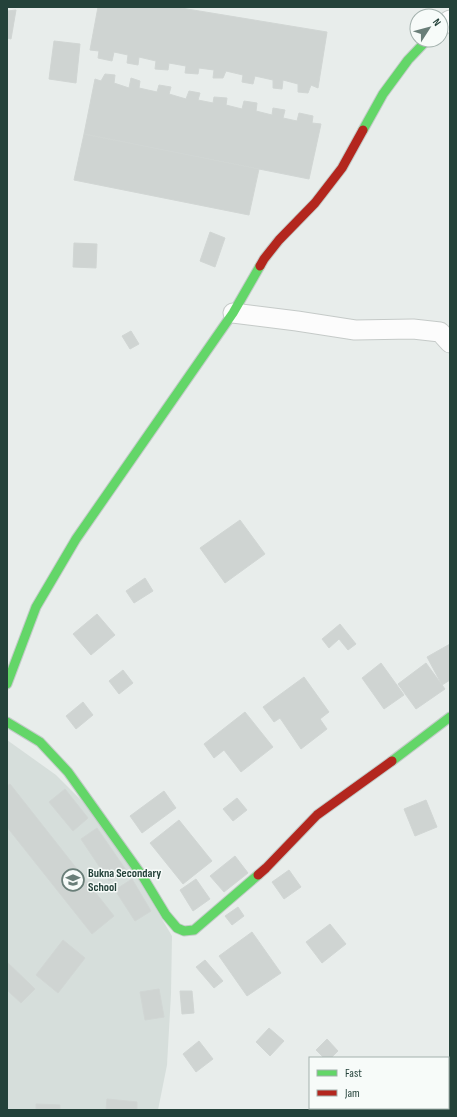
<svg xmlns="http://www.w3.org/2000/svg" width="457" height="1117" font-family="'Sofia Sans Condensed',sans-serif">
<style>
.built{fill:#d6dedb}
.building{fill:#cfd4d2;stroke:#d1d6d4}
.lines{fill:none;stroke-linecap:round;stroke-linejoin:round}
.street-casing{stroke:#c5cac8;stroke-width:21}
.fast-casing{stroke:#c3cbc8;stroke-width:11}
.jam-casing{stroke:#c3cbc8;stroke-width:11}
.street{stroke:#fcfcfc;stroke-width:19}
.fast{stroke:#63d668;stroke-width:9}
.jam{stroke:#b3261e;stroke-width:9}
.labels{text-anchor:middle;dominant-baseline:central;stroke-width:3;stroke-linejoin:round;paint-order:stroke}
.poi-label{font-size:12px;font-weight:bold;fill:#24423a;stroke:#f7fbf9;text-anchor:start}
</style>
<rect width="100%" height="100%" fill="#e8edeb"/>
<path class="built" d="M7 740 56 775 106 825 172 936 171 994 167 1065 158 1110H7Z"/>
<path class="building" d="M98 7H175L327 32 318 88 311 85 308 93 298 92V84L283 80 282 89 273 88V80L255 76 253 84 242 82 243 75 226 71 223 78H213L214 70 199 68 198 74 185 73 186 66 169 63 168 70 155 69 156 61 139 57 138 65 127 63 128 55 114 52 112 61 98 58 99 51 90 50Z
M16 10 11 39 7 38V11Z
M54 41 80 44 76 83 49 79Z
M105 74 115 75 114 83 129 88 131 78 140 81 139 88 157 92 159 85 171 87 169 94 186 99 189 91 200 93 198 100 213 103 214 97 227 98 226 105 242 109 244 101 257 103 256 111 272 115 273 108 285 110 283 118 297 121 299 113 313 116 312 123 321 124 309 179 84 134 95 79 101 81Z
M84 134 259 169 249 215 74 180Z
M210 232 225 238 215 267 200 261Z
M74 243 97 244 96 268 73 267Z
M131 331 139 344 130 349 122 336Z
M240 520 265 554 225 583 200 548Z
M145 578 153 591 134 603 126 591Z
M97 614 115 635 91 655 73 634Z
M340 624 356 644 348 650 339 639 329 648 322 639Z
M450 644V680L442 685 427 657Z
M381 663 404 695 384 709 362 678Z
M426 663 445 689 416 709 398 684Z
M123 670 133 683 119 694 109 681Z
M304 677 329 712 320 719 327 729 301 749 280 718 274 722 263 707Z
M83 702 93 715 76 729 66 716Z
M245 712 273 747 241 772 224 750 214 758 204 744Z
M10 784 114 916 92 934 7 827V786Z
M65 789 88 818 73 831 49 802Z
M164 791 176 808 142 833 130 816Z
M237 798 247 810 233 821 223 809Z
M426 800 437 827 415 836 404 809Z
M179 820 212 861 183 884 150 843Z
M97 828 126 870 109 881 81 839Z
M235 856 248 873 224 892 210 876Z
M289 870 301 887 284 899 272 882Z
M132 879 151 911 135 921 115 890Z
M196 879 210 899 193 911 180 890Z
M238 907 244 916 232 925 225 916Z
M330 924 346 944 322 963 306 942Z
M252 932 281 973 247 996 219 956Z
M63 940 85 958 58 993 36 975Z
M205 960 223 981 214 988 196 967Z
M7 962 35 989 21 1003 7 990Z
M159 989 164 1017 145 1020 140 992Z
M180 991H192L194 1013 182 1014Z
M269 1028 284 1041 270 1056 256 1042Z
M327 1039 338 1051 331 1058H324L316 1050Z
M199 1041 213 1059 196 1072 183 1054Z
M107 1099 137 1102V1110H106Z
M36 1104 60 1105V1110H36Z
M331 1108H351L352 1110H332Z"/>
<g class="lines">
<g class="street-casing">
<path id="street" d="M441 26 450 20
M233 313 297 321 355 330 413 329 440 332 450 343"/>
</g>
<g class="fast-casing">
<path id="fast" d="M363 130 383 94 408 60 427 40
M7 684 36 607 76 539 233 313 260 266
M7 722 40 742 68 772 143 877 166 915 177 928 184 931 194 930 258 875
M392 761 450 717"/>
</g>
<g class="jam-casing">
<path id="jam" d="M260 266 264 259 279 240 315 203 342 168 363 130
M258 875 266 868 317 815 392 761"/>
</g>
<use href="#street" class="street"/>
<use href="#fast" class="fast"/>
<use href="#jam" class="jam"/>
</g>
<defs>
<g id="school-ring" transform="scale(1.15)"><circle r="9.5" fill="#f7fbf9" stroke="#697e78" stroke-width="1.5"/><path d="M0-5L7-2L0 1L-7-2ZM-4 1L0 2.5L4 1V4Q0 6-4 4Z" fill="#697e78"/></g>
</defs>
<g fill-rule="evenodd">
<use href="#school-ring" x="73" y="880"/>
</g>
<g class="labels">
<g class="poi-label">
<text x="88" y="873">Bukna Secondary<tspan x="88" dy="14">School</tspan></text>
</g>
</g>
<rect width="457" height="1117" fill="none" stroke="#24423a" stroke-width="16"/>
<rect x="309" y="1057" width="140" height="52" fill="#f7fbf9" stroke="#a3b1ad"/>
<rect x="317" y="1070" width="20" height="6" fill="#63d668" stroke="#a3b1ad"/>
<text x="345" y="1077" font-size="12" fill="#24423a">Fast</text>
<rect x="317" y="1090" width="20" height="6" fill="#b3261e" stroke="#a3b1ad"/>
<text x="345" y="1097" font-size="12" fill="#24423a">Jam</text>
<g transform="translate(429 28) rotate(54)"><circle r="19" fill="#f7fbf9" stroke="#a3b1ad"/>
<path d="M0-3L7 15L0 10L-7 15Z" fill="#697e78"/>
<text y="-6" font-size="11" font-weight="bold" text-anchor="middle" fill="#24423a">N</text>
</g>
</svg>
